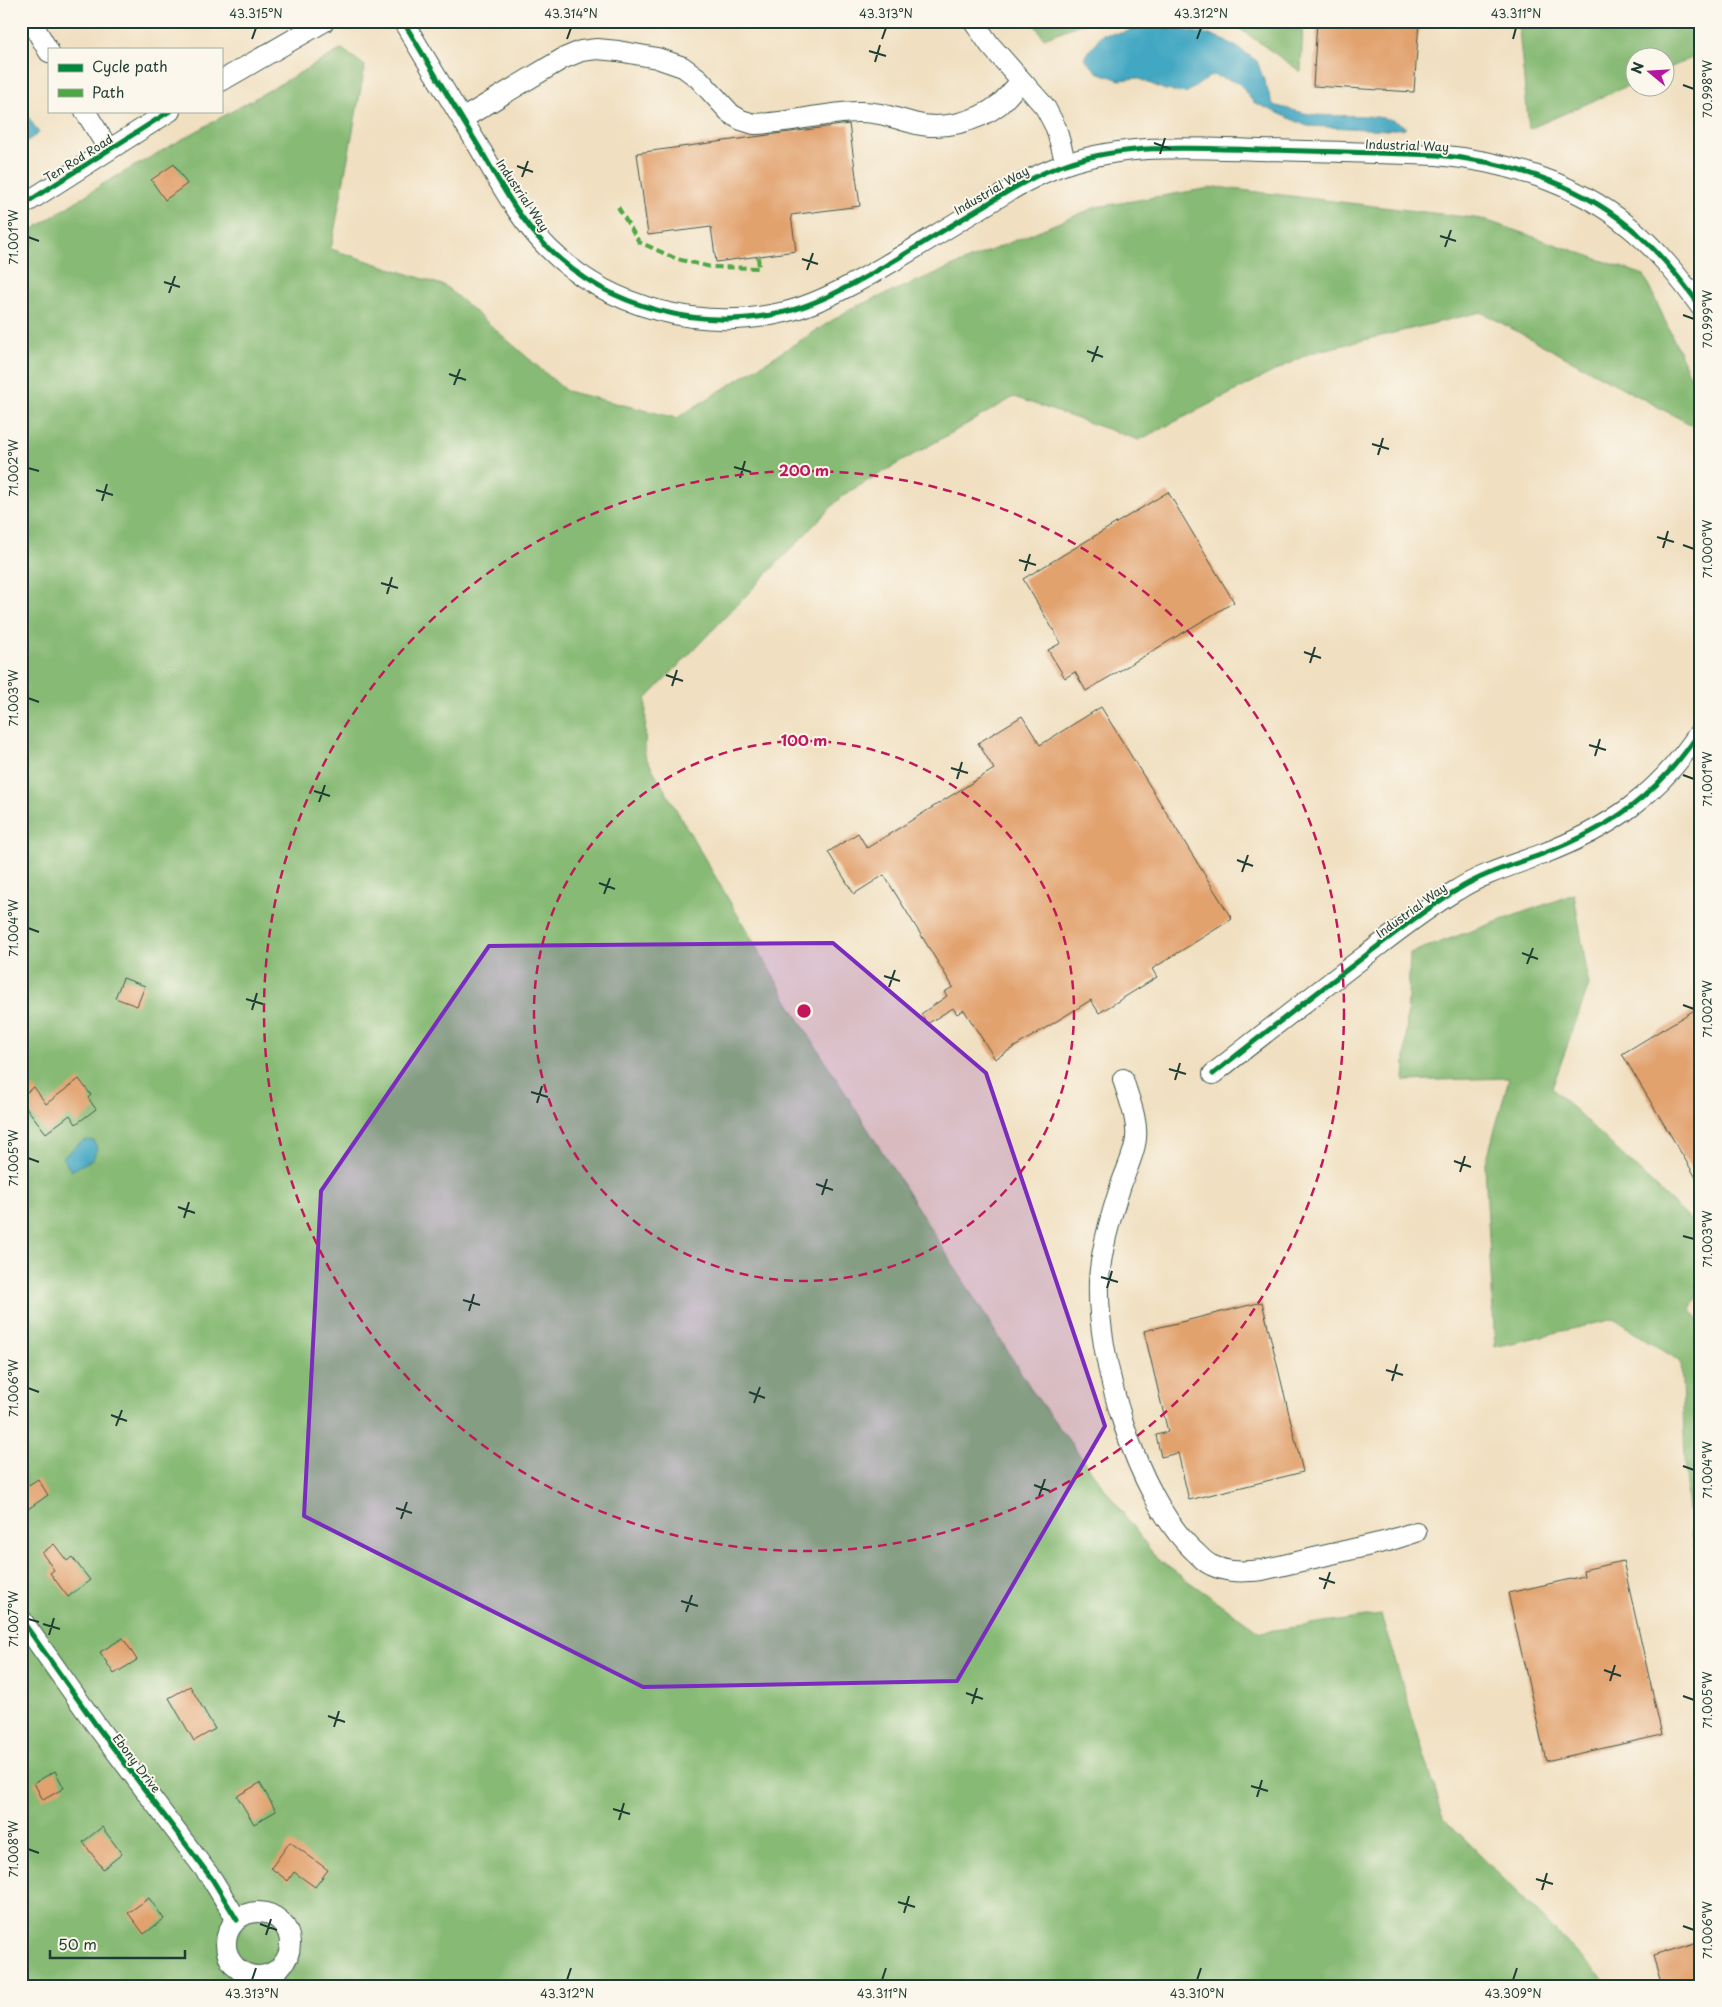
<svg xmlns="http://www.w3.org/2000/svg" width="1722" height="2007" font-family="'Playpen Sans',sans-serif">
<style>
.forest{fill:#87ba74;stroke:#537c54}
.water{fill:#42a7c2;stroke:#30727b}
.building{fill:#e2a26e}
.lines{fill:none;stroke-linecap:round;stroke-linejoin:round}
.minor-casing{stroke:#3e5549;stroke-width:22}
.minor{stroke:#fff;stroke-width:20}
.quiet{stroke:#4fa644;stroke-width:4;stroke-dasharray:8 4;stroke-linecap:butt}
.cycleway-casing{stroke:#fbf7ec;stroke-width:8}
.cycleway{stroke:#00873e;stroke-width:5}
.marked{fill:#7b2cbf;fill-opacity:0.2;stroke:#7b2cbf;stroke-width:4;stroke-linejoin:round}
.ticks{fill:none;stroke:#1f3d34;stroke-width:2}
.ring{fill:none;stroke:#c2185b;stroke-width:2.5;stroke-dasharray:9 6}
.labels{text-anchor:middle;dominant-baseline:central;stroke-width:4;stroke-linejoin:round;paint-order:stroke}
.street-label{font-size:12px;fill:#1f3d34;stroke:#fbf7ec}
.centre{fill:#c2185b;stroke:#fbf7ec;stroke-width:2.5}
.ring-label{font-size:15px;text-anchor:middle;font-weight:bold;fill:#c2185b;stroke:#fbf7ec;stroke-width:4;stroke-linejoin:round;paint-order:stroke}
.neatline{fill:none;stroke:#1f3d34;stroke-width:2}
.ticks-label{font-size:12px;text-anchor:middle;fill:#1f3d34}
</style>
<rect width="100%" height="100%" fill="#fbf7ec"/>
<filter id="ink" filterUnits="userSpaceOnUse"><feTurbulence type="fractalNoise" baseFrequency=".02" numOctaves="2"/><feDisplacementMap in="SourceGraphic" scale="10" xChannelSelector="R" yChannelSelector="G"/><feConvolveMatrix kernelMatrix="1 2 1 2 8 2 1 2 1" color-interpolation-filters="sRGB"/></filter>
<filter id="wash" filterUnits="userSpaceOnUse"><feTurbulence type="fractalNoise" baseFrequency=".0096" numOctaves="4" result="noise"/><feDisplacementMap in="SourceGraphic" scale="20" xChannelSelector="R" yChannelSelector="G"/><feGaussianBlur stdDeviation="1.12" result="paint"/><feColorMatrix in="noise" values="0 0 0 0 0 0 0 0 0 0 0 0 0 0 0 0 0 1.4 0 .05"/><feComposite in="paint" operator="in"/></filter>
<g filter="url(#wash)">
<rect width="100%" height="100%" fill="#f0dfc0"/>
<path class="forest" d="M1032 21H1088L1044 38Z
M1229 21H1303L1301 72Z
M1518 21H1701V54L1665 70 1664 58H1634V83L1529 129Z
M342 49 365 66 331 249 445 286 566 391 677 418 852 308 1096 207 1216 187 1482 219 1644 275 1701 399V430L1481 312 1310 353 1139 440 1014 397 843 495 646 699 645 756 793 1010 1035 1395 1157 1559 1260 1632 1381 1615 1444 1819 1600 1976 1612 1986H21V237L103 184Z
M1574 894 1589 985 1552 1088 1701 1230V1289L1691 1310 1701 1323V1577C1683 1507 1685 1433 1681 1362L1614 1319 1495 1347 1485 1166 1509 1078 1404 1081 1410 953Z"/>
<path class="water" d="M1151 25 1215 36 1235 46 1257 61 1273 105C1286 108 1301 113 1315 115 1338 117 1390 111 1406 128L1387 130 1307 126 1253 102 1239 83 1212 75 1186 93 1165 90 1137 78 1120 80 1097 72 1084 58 1102 34 1121 33Z
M23 109 39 133 27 141 21 131Z
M86 1140 94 1141 97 1148 93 1159 71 1171 62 1157C71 1152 77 1143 86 1140Z"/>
<g id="blocks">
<path class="building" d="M1317 21H1419L1414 92 1313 86Z
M849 124 860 206 791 215 796 251 716 262 711 227 648 235 637 153Z
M174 164 187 184 165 200 151 180Z
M1168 492 1234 602 1086 691 1075 672 1065 678 1048 650 1061 643 1023 579Z
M1101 707 1232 919 1152 969 1157 977 1099 1013 1091 1000 995 1059 964 1010 957 1014 953 1008 927 1024 921 1014 947 996 944 992 953 987 884 875 854 894 828 852 858 833 867 848 994 769 978 743 1022 716 1040 745Z
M123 978 145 986 137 1006 115 998Z
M1701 1006V1186L1622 1054Z
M79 1079 91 1095 88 1098 96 1109 76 1124 70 1115 46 1133 21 1101V1096L34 1087 46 1104Z
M1262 1302 1303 1472 1189 1500 1178 1453 1161 1457 1156 1435 1168 1432 1144 1331Z
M38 1479 48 1495 21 1514V1490Z
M54 1544 67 1561 72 1557 90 1580 68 1597 50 1573 54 1570 42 1553Z
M1623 1561 1662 1735 1546 1761 1508 1593 1584 1576 1583 1570Z
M123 1638 137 1660 114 1674 100 1652Z
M190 1686 215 1729 194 1741 169 1698Z
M55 1771 64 1788 43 1800 34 1783Z
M260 1783 276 1811 254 1824 237 1796Z
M102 1827 122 1854 103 1869 83 1842Z
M290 1842 328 1870 315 1887 294 1872 288 1881 271 1868Z
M149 1898 164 1919 144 1934 128 1913Z
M1701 1941V1986H1662L1653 1956Z"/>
</g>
</g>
<g filter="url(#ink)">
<use href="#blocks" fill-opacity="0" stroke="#3e5549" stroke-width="1"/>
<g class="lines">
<g class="minor-casing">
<path id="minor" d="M31 21 49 52
M403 21C429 65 456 109 482 152 501 185 520 220 548 248 609 309 702 332 785 312 806 307 828 297 847 287 894 263 939 232 984 206 1010 190 1036 174 1066 164 1128 143 1195 148 1260 150 1319 151 1378 153 1437 155 1503 161 1575 182 1627 225 1656 248 1679 277 1701 307
M973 21 990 45 1045 107 1056 128 1066 164
M221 81 325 21
M85 111 109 150
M462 119 562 59 581 51 597 49 618 51 657 58 683 67 698 78 731 114 741 120 754 124C789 123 822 113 857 112 877 111 894 118 913 123 941 131 977 122 1000 104 1007 97 1014 89 1021 81
M21 206 170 111
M1213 1074C1263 1034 1314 995 1365 956 1395 933 1425 909 1457 890 1482 874 1513 865 1540 855 1611 828 1659 794 1701 730
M1123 1079C1128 1097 1138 1119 1136 1138 1135 1153 1126 1170 1121 1185 1111 1215 1101 1248 1099 1280 1096 1358 1136 1496 1193 1550 1199 1555 1204 1562 1211 1565 1228 1573 1244 1572 1262 1570L1388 1541 1416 1532
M21 1619 96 1725 212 1879 237 1920
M226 1944a32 32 0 1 1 64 0a32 32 0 1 1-64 0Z"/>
</g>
<use href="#minor" class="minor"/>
<path class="quiet" d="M618 207 639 242 677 259 711 267 759 268 758 256"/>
<g class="cycleway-casing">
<path id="cycleway" d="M403 21C429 65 456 109 482 152 501 185 520 220 548 248 609 309 702 332 785 312 806 307 828 297 847 287 894 263 939 232 984 206 1010 190 1036 174 1066 164 1128 143 1195 148 1260 150 1319 151 1378 153 1437 155 1503 161 1575 182 1627 225 1656 248 1679 277 1701 307
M21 206 170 111
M1213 1074C1263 1034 1314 995 1365 956 1395 933 1425 909 1457 890 1482 874 1513 865 1540 855 1611 828 1659 794 1701 730
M21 1619 96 1725 212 1879 237 1920"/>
</g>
<use href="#cycleway" class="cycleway"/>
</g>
</g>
<path class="marked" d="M833 943 986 1073 1105 1426 957 1681 643 1687 304 1516 321 1191 489 946Z"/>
<path class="ticks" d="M252 39 256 28M567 39 571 28M882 39 886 28M1197 39 1201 28M1513 39 1516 28M869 51 886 56M875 62 880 45M1683 85 1694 89M1154 143 1171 149M1160 154 1165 138M517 166 533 172M522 177 528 161M1440 236 1456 241M28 237 39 241M1445 247 1451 230M802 259 818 264M807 270 813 253M164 282 180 287M169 293 175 276M1683 315 1694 319M1087 351 1103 357M1092 362 1098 346M449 374 466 380M454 385 460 369M1372 444 1389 449M1378 455 1383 438M734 467 751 472M28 468 39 471M740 478 745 461M96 490 113 495M102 501 107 484M1657 537 1674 542M1683 545 1694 549M1663 548 1668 531M1019 560 1036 565M1025 571 1030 554M381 583 398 588M387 594 392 577M1304 652 1321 658M1310 663 1315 647M666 675 683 681M672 686 677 670M28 698 39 702M1589 745 1606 750M1595 756 1600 739M951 768 968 773M1683 775 1694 779M957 779 962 762M314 791 330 796M319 802 325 785M1237 860 1253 866M1242 872 1248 855M599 883 615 889M604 894 610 878M28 928 39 932M1522 953 1538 959M1527 964 1533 948M884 976 900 981M889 987 895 970M246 999 263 1004M1683 1005 1694 1009M252 1010 257 993M1169 1069 1186 1074M1175 1080 1180 1063M531 1092 548 1097M537 1103 542 1086M28 1158 39 1162M1454 1161 1471 1167M1460 1172 1465 1156M816 1184 833 1190M822 1195 827 1179M178 1207 195 1213M184 1218 189 1202M1683 1236 1694 1239M1101 1277 1118 1282M1107 1288 1112 1271M463 1300 480 1305M469 1311 474 1294M1386 1370 1403 1375M1392 1381 1397 1364M28 1388 39 1392M749 1392 765 1398M754 1403 760 1387M111 1415 127 1421M116 1426 122 1410M1683 1466 1694 1470M1034 1485 1050 1491M1039 1496 1045 1479M396 1508 412 1513M401 1519 407 1502M1319 1578 1335 1583M1324 1589 1330 1572M681 1601 698 1606M686 1612 692 1595M28 1619 39 1622M43 1624 60 1629M49 1635 54 1618M1604 1670 1621 1676M1610 1681 1615 1665M966 1693 983 1699M1683 1696 1694 1700M972 1704 977 1688M328 1716 345 1722M334 1727 339 1711M1251 1786 1268 1791M1257 1797 1262 1780M613 1809 630 1814M619 1820 624 1803M28 1849 39 1853M1536 1879 1553 1884M1542 1890 1547 1873M898 1902 915 1907M904 1913 909 1896M260 1924 277 1930M1683 1926 1694 1930M266 1935 271 1919M252 1980 256 1968M567 1980 571 1968M882 1980 886 1968M1197 1980 1201 1968M1513 1980 1517 1968"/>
<g class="ring">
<circle cx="804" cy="1011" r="270"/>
<circle cx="804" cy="1011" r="540"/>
</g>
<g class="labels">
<g class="street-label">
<text transform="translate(1407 145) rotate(2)">Industrial Way</text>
<text transform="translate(78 158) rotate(-32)">Ten Rod Road</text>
<text transform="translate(991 190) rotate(-30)">Industrial Way</text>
<text transform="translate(523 195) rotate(56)">Industrial Way</text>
<text transform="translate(1411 910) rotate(-36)">Industrial Way</text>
<text transform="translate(137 1763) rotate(53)">Ebony Drive</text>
</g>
</g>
<circle cx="804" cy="1011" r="8" class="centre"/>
<g class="ring-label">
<text x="804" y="476">200 m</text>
<text x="804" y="746">100 m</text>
</g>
<rect width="1722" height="2007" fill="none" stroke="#fbf7ec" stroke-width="55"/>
<rect x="48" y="48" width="175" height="65" fill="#fbf7ec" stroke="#a3ada2"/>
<rect x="58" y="64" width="25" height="8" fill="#00873e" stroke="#a3ada2"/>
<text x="92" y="72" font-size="15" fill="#1f3d34">Cycle path</text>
<rect x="58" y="89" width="25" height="8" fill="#4fa644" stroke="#a3ada2"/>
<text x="92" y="98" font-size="15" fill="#1f3d34">Path</text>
<g transform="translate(1650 72) rotate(288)"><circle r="24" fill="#fbf7ec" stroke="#a3ada2"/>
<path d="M0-4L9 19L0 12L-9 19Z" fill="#b5179e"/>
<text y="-8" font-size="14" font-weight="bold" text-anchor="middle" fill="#1f3d34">N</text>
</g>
<path d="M50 1950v8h135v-8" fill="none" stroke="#1f3d34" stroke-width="2.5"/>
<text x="58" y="1950" font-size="15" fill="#1f3d34" stroke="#fbf7ec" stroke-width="4" paint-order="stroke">50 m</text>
<rect x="28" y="28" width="1666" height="1952" class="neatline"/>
<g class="ticks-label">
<text x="256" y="18">43.315°N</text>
<text x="571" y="18">43.314°N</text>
<text x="886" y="18">43.313°N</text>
<text x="1201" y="18">43.312°N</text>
<text x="1516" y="18">43.311°N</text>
<text transform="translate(1708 89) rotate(-90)" y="4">70.998°W</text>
<text transform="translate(14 237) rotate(-90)" y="4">71.001°W</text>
<text transform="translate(1708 319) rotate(-90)" y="4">70.999°W</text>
<text transform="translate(14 468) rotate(-90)" y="4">71.002°W</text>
<text transform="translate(1708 549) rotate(-90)" y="4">71.000°W</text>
<text transform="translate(14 698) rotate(-90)" y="4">71.003°W</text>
<text transform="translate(1708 779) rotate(-90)" y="4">71.001°W</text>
<text transform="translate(14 928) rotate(-90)" y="4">71.004°W</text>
<text transform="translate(1708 1009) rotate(-90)" y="4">71.002°W</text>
<text transform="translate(14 1158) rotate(-90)" y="4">71.005°W</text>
<text transform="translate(1708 1239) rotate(-90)" y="4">71.003°W</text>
<text transform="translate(14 1388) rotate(-90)" y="4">71.006°W</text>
<text transform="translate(1708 1470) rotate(-90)" y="4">71.004°W</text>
<text transform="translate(14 1619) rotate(-90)" y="4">71.007°W</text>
<text transform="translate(1708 1700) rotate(-90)" y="4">71.005°W</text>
<text transform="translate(14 1849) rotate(-90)" y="4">71.008°W</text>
<text transform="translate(1708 1930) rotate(-90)" y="4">71.006°W</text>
<text x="252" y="1998">43.313°N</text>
<text x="567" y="1998">43.312°N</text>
<text x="882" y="1998">43.311°N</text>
<text x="1197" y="1998">43.310°N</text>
<text x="1513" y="1998">43.309°N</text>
</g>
</svg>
